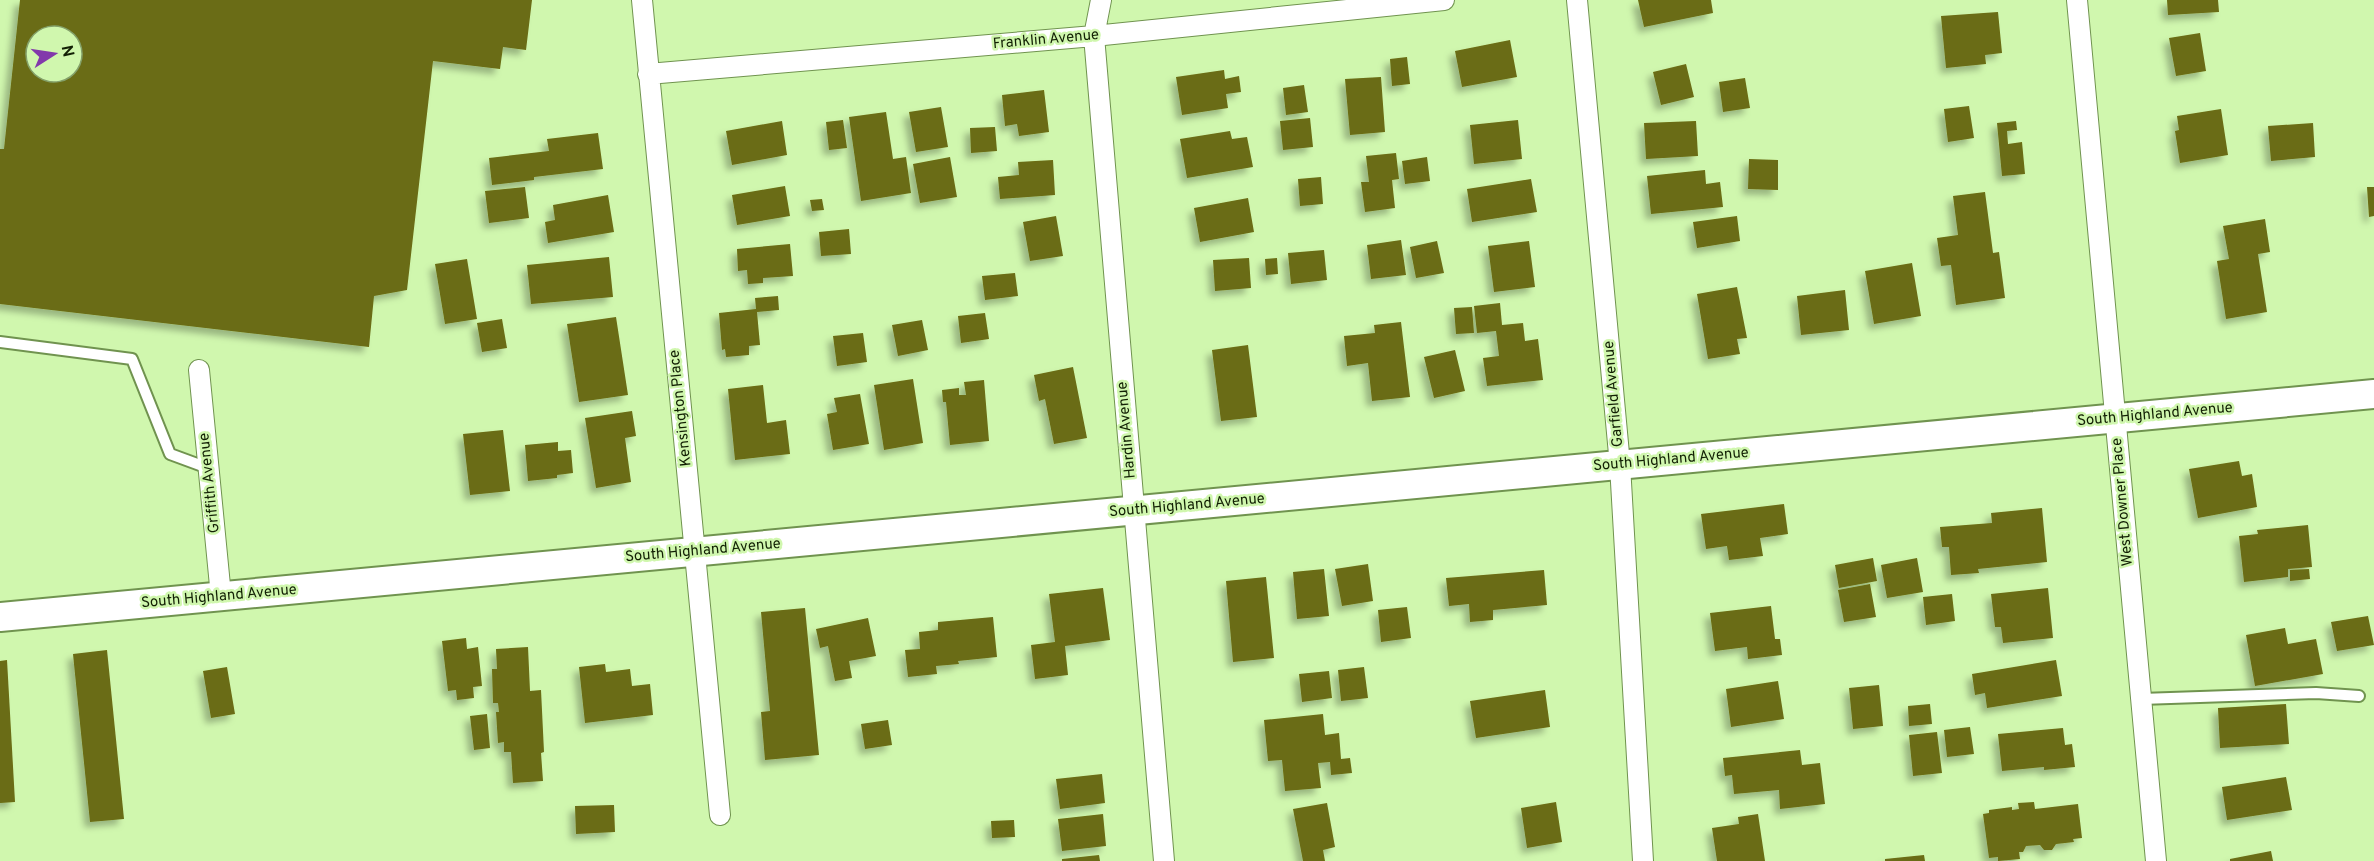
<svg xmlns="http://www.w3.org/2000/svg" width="2374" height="861" font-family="Overpass,sans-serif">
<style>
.building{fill:#6a6c13;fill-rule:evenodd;filter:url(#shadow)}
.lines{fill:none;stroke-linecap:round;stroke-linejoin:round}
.lane-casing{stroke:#70934f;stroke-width:14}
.street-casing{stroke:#70934f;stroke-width:22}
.secondary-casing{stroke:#70934f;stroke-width:32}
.lane{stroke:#fff;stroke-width:10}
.street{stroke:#fff;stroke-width:20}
.secondary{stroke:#fff;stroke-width:28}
.labels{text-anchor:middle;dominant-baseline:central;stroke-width:5;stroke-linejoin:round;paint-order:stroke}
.street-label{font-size:15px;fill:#122004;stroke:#d0f7ae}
</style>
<defs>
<filter id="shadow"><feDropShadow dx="-5.5" dy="5.5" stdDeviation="3" flood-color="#0004"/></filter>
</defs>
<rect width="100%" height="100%" fill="#d0f7ae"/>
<path class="building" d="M20 0H532L526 50 503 47 500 69 433 61 407 290 374 296 369 347 0 304V149H4ZM36 36H72V72H36Z
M1638 0H1711L1713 13 1644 27Z
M2167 0H2218L2219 12 2168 15Z
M1998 12 2002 53 1985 55 1986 64 1946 68 1941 16Z
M2200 33 2206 71 2176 76 2169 38Z
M1510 40 1517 77 1462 87 1455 51Z
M1407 57 1410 84 1392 86 1390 59Z
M1686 64 1694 97 1661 105 1653 72Z
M1224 70 1225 79 1239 76 1241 92 1226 94 1228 108 1182 115 1176 77Z
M1381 77 1385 132 1350 135 1345 79Z
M1745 78 1750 108 1723 112 1719 82Z
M1304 85 1308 112 1286 115 1283 88Z
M1044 90 1049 132 1019 136 1017 124 1005 126 1002 95Z
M1969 106 1974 138 1948 142 1944 109Z
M941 107 948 147 916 152 909 112Z
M2221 109 2228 155 2180 163 2175 131 2179 130 2177 116Z
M886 112 893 159 906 157 911 193 861 201 849 117Z
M1310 118 1313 147 1283 150 1280 121Z
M843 120 847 148 829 150 826 122Z
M1518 120 1522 159 1474 164 1470 125Z
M782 121 787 155 732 165 726 131Z
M1696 121 1698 156 1646 159 1644 123Z
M2016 121 2017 130 2007 131 2008 144 2022 142 2025 174 2002 176 1997 123Z
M2313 123 2315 157 2271 161 2268 126Z
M995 127 997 151 971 153 970 128Z
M1230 131 1232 139 1247 137 1253 167 1187 178 1180 139Z
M598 133 603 169 534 177V180L492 185 489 158 549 151 547 139Z
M1396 153 1399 179 1392 180 1395 208 1365 212 1361 182H1369L1366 156Z
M950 157 957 197 920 203 913 164Z
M1427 157 1430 181 1405 184 1402 161Z
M1749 159 1778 160V190L1748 189Z
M1053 160 1055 195 1000 199 998 177 1019 175 1018 162Z
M1705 170 1706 184 1720 182 1723 207 1651 214 1647 176Z
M1321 177 1323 204 1300 206 1298 179Z
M1531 179 1537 212 1472 222 1467 189Z
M785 186 790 216 737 225 732 195Z
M525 187 529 218 489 223 485 191Z
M2367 187H2374V216L2369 217Z
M1985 192 1993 253 1999 252 2005 298 1956 305 1951 265 1941 266 1937 238 1958 235 1953 196Z
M608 195 614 232 548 243 545 222 555 220 553 205Z
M1248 198 1254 232 1200 242 1194 208Z
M822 199 824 210 812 211 810 200Z
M1056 216 1063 256 1030 261 1023 222Z
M1737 216 1740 241 1697 248 1693 222Z
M2265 219 2270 252 2258 254 2267 312 2226 319 2217 261 2229 259 2223 226Z
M849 229 851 254 821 256 819 232Z
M1401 240 1406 275 1371 279 1367 245Z
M1437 241 1444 273 1416 278 1410 247Z
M1529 241 1535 287 1494 292 1488 246Z
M790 244 793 276 763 278V283L748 284 747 270 738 271 737 249Z
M1324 250 1327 280 1291 284 1288 253Z
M609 257 613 297 531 304 527 265Z
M1249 258 1251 288 1215 291 1213 260Z
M1277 258 1278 274 1266 275 1265 259Z
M467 259 477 319 445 324 435 264Z
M1912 263 1921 316 1874 324 1865 271Z
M1015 273 1018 296 985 300 982 276Z
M1737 287 1747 338 1737 339 1740 354 1708 359 1697 294Z
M1845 290 1849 330 1801 335 1797 296Z
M778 296 779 310 757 312 760 345 749 346V355L726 357 725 349 722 350 719 313 756 309 755 298Z
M1500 303 1502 325 1523 323 1525 341 1538 339 1543 380 1487 386 1483 358 1499 356 1496 331 1477 333 1474 306Z
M1472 307 1474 333 1456 334 1454 308Z
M985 313 989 339 961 343 958 316Z
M616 317 628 395 579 402 567 324Z
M502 319 507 348 482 352 477 323Z
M922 320 928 350 898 356 892 325Z
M1401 322 1410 397 1372 401 1368 363 1347 366 1344 336 1375 333 1374 325Z
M863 333 867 362 837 366 833 336Z
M1248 345 1257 417 1221 421 1212 350Z
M1455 350 1465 391 1434 398 1424 357Z
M1073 367 1087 438 1054 444 1045 399 1039 401 1034 375Z
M913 379 923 443 884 450 874 385Z
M984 380 989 441 950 445 946 402H943L942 390 959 388V395H966L964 382Z
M763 385 767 423 786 420 790 454 735 460 728 389Z
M860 394 869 444 833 450 827 414 837 412 834 398Z
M632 411 636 436 625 438 631 482 596 488 585 418Z
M503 430 510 491 470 495 463 434Z
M558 442V451L571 450 573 473 557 475V478L528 481 525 445Z
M2239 461 2242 476 2252 474 2257 507 2198 518 2189 469Z
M1784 504 1788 534 1760 538 1763 556 1729 560 1727 546 1706 549 1701 514Z
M2042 508 2047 562 1978 569 1979 573 1951 575 1949 547H1942L1940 527 1992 523 1991 513Z
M2308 525 2312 567 2288 569V577L2244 582 2239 536 2258 534 2257 530Z
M1873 558 1877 581 1839 588 1835 565Z
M1917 558 1923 592 1887 598 1881 565Z
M1368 564 1373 601 1342 606 1335 569Z
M1324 569 1329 616 1297 619 1293 572Z
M2309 569 2310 579 2290 581V570Z
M1544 570 1547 605 1493 610V620L1470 622 1469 604 1449 606 1446 578Z
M1266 577 1274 658 1233 662 1226 581Z
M1870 584 1876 617 1844 622 1838 590Z
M1103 588 1110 640 1065 646 1068 675 1035 679 1031 645 1055 642 1049 594Z
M2048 588 2053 638 2003 643 2001 627H1995L1991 594Z
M1952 594 1955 621 1926 625 1923 597Z
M1771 606 1775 639H1780L1782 655 1748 659 1747 647 1715 651 1710 613Z
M1407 607 1411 638 1381 642 1378 610Z
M805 608 819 755 765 760 761 712 770 711 761 612Z
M2368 616 2374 645 2337 651 2331 622Z
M993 617 997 657 958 661 959 664 936 666 937 674 908 677 905 650 920 649 919 632 938 630V622Z
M868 618 876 656 849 661 852 678 835 681 828 646 820 648 816 629Z
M2285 628 2288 644 2316 639 2323 674 2255 686 2246 635Z
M466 638 467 649 478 647 482 686 473 687 474 698 457 700 456 690 448 691 442 641Z
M528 647 530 691 541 690 544 752 541 753 543 781 513 783 511 752H504V742L498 743 496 712H499L498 703H493L492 669H497L496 649Z
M107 650 124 819 90 822 73 654Z
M7 660 15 802 0 803V661Z
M2056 660 2062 696 1987 708 1985 693 1975 695 1972 674Z
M605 664 606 672 630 669 632 686 650 684 653 715 585 723 579 667Z
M227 667 235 714 211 718 203 671Z
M1364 667 1368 698 1341 701 1338 670Z
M1329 671 1332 698 1302 702 1299 674Z
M1778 681 1784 719 1731 727 1726 689Z
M1879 685 1883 726 1853 729 1849 688Z
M1545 690 1550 727 1476 738 1470 701Z
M1930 704 1932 724 1909 726 1908 706Z
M2286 704 2289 744 2220 748 2218 708Z
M487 714 490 748 474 750 470 716Z
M1323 714 1325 735 1339 733 1341 759 1350 758 1352 773 1331 775 1330 762 1318 763 1321 788 1285 791 1282 760 1268 761 1264 720Z
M888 720 892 745 865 749 861 724Z
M1970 727 1974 754 1947 757 1944 730Z
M2063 728 2065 745 2072 744 2075 767 2044 770V767L2002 771 1998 734Z
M1937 732 1942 773 1913 776 1909 735Z
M1800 750 1802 765 1820 763 1825 804 1780 809 1779 790 1734 794 1732 775 1725 776 1723 758Z
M1102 774 1105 803 1060 809 1056 779Z
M2286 777 2292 810 2227 820 2222 787Z
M1556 802 1562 842 1527 848 1521 808Z
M2034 802 2035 809 2078 804 2082 838 2073 839 2074 842 2056 844 2052 850H2044L2040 845 2026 846 2023 852H2019L2020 859 1998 861V857L1989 858 1983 814 1989 813V810L2012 807V810L2019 809 2018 803Z
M1327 803 1335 847 1323 850 1325 861H1303L1293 809Z
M614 805 615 832 576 834 575 806Z
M1103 814 1106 846 1062 851 1058 819Z
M1758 814 1765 861H1717L1712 828 1739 824 1738 817Z
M1014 820 1015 837 992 838 991 821Z
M2271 851 2273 861H2230V859Z
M1099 855 1100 861H1062V859Z
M1924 855 1925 861H1885V859Z"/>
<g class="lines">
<g class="lane-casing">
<path id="lane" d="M0 342 132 359 170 454 208 468
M2141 699 2316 693 2359 696"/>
</g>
<g class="street-casing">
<path id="street" d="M642 0 720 815
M1101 0 1094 36 1164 861
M1577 0 1620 465 1643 861
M2077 0 2156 861
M648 74 1094 36 1444 0
M199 370 221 596"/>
</g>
<g class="secondary-casing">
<path id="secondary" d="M0 617 2374 394"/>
</g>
<use href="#lane" class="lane"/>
<use href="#street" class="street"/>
<use href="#secondary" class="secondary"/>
</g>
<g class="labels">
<g class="street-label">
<text transform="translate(1046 40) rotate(-5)">Franklin Avenue</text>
<text transform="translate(1614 394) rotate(-95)">Garfield Avenue</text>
<text transform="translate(681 408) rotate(-96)">Kensington Place</text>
<text transform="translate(2155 415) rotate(-5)">South Highland Avenue</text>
<text transform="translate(1127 430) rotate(-95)">Hardin Avenue</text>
<text transform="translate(1671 460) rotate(-5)">South Highland Avenue</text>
<text transform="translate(210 483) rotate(-96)">Griffith Avenue</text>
<text transform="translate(2123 502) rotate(-95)">West Downer Place</text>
<text transform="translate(1187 506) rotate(-5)">South Highland Avenue</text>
<text transform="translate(703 551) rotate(-5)">South Highland Avenue</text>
<text transform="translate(219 597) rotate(-5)">South Highland Avenue</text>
</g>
</g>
<g transform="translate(54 54) rotate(78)"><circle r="28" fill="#d0f7ae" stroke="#84a16a" stroke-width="1.5"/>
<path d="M0-4.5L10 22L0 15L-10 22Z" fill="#8239ab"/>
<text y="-9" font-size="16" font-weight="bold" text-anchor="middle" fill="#122004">N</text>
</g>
</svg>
